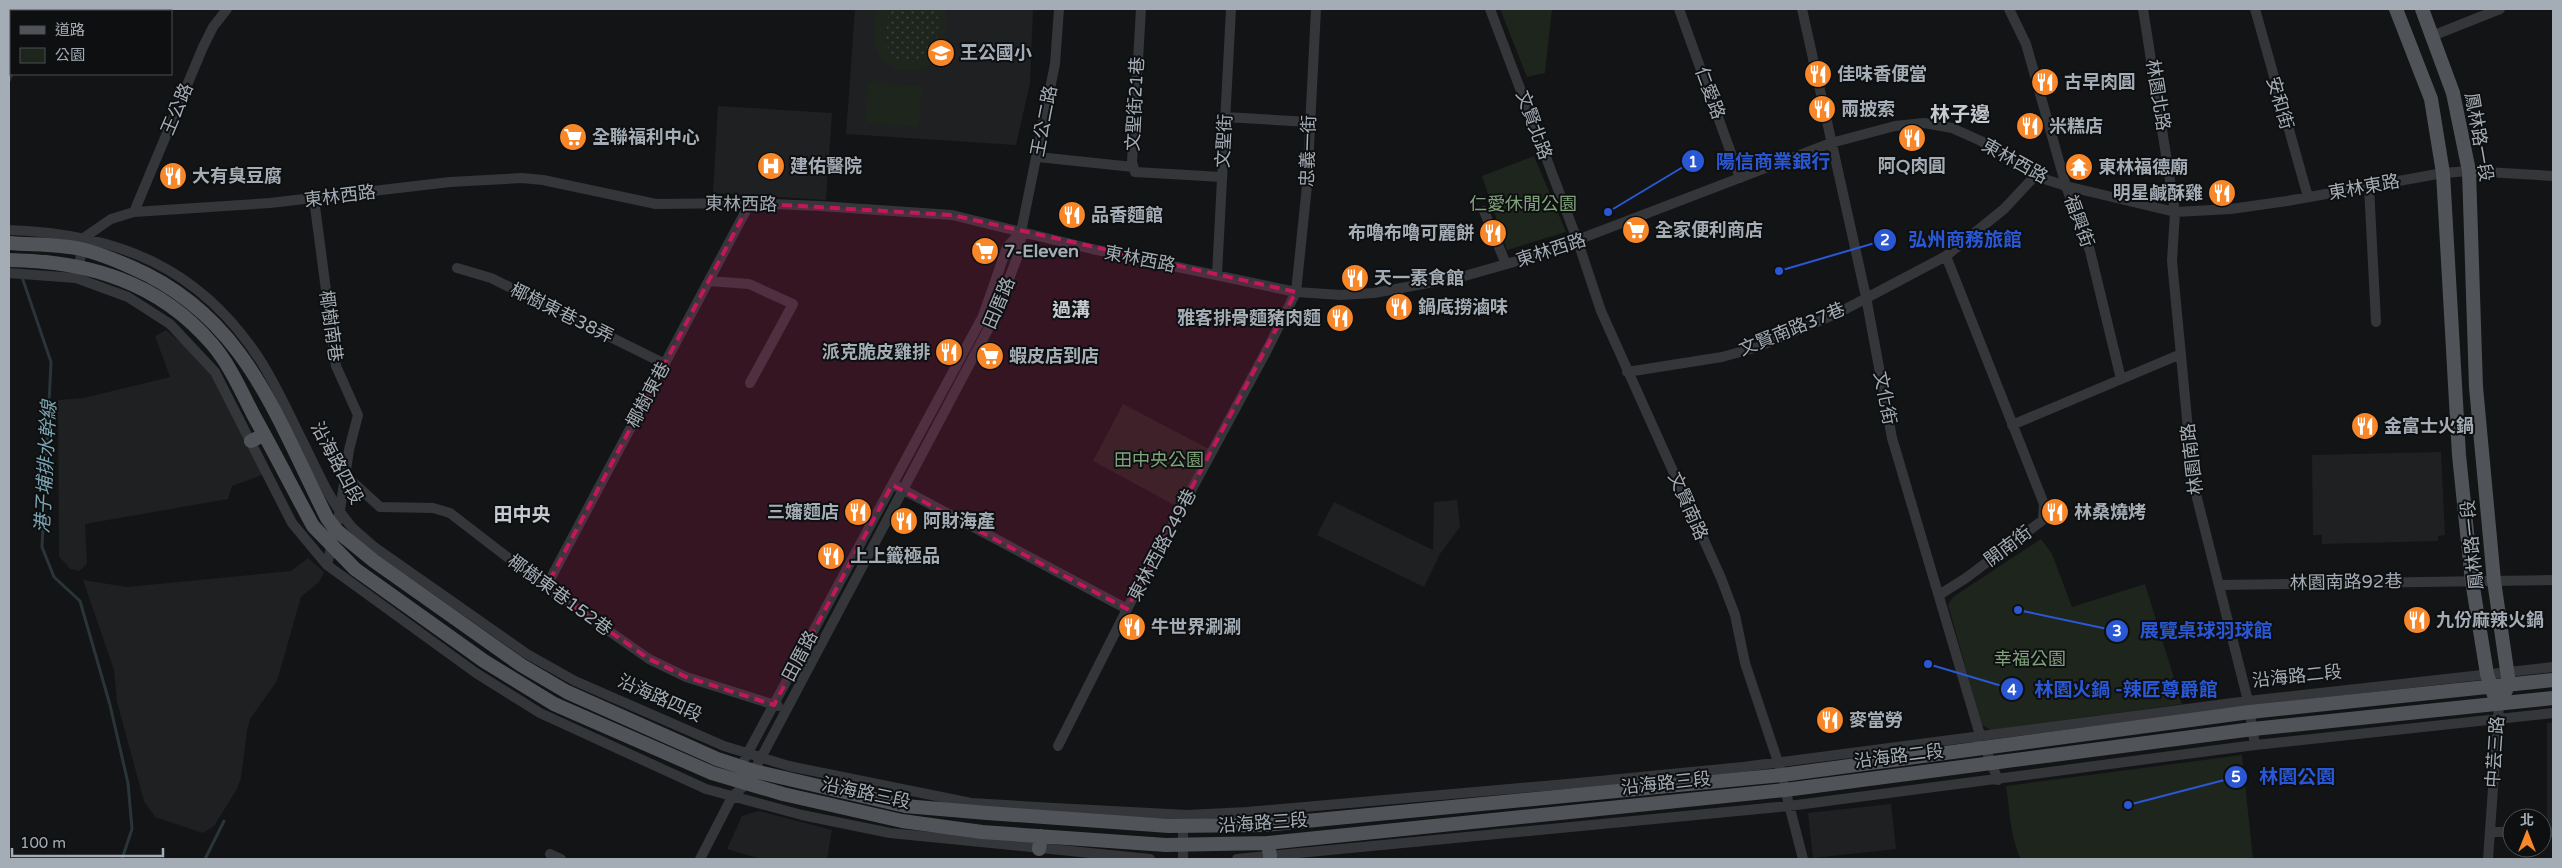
<svg xmlns="http://www.w3.org/2000/svg" width="2562" height="868" font-family="'Varela Round','Noto Sans TC',sans-serif">
<style>
.built{fill:#1f2022}
.grass{fill:url(#grass-dots)}
.park{fill:#1e251d}
.lines{fill:none;stroke-linecap:round;stroke-linejoin:round}
.stream{stroke:#293539;stroke-width:3}
.minor{stroke:#34363a;stroke-width:10}
.major{stroke:#505459;stroke-width:14}
.marked{fill:#c2185b;fill-opacity:0.2;stroke:#c2185b;stroke-width:4;stroke-dasharray:10 6;stroke-linejoin:round}
.labels{text-anchor:middle;dominant-baseline:central;stroke-width:4;stroke-linejoin:round;paint-order:stroke}
.poi-label{font-size:18px;font-weight:bold;fill:#a4adb6;stroke:#0e0f10;text-anchor:start}
.street-label{font-size:18px;fill:#a4adb6;stroke:#0e0f10}
.park-label{font-size:18px;fill:#80a27b;stroke:#0e0f10}
.neighbourhood-label{font-size:19px;font-weight:bold;fill:#c6cbd2;stroke:#0e0f10}
.water-label{font-size:19px;font-style:italic;fill:#7aa4b2;stroke:#0e0f10}
.quarter-label{font-size:20px;font-weight:bold;fill:#c6cbd2;stroke:#0e0f10}
.leader{fill:none;stroke:#2a58d5;stroke-width:2}
.callout-dot{fill:#2a58d5;stroke:#0e0f10;stroke-width:2}
.mark-label{font-size:15px;text-anchor:middle;font-weight:bold;fill:#fff}
.callout-label{font-size:19px;text-anchor:middle;font-weight:bold;fill:#2a58d5;stroke:#0e0f10;stroke-width:4;stroke-linejoin:round;paint-order:stroke}
</style>
<defs>
<pattern id="grass-dots" width="8" height="8" patternUnits="userSpaceOnUse" patternTransform="scale(1.25)"><rect width="8" height="8" fill="#1e251d"/><path d="M2 2h.1M6 6h.1" fill="none" stroke="#3c423c" stroke-width="1.8" stroke-linecap="round"/></pattern>
</defs>
<rect width="100%" height="100%" fill="#131415"/>
<path class="built" d="M855 9H1033L1030 83 1016 145 846 134Z
M718 106 832 113 826 200 713 193Z
M166 330 203 362 236 416 262 475 232 486 228 499 85 524 87 564 79 571 70 569 59 556 58 400 84 398 170 377 155 336Z
M2441 452 2445 535 2438 536V541L2322 544V535H2313L2312 455Z
M1457 500 1460 527 1440 554 1424 587 1317 535 1334 502 1433 550 1434 502Z
M308 558 324 572 319 582 301 597 277 681 250 719 247 731 241 778 237 789 214 826 203 833 155 817 144 801 117 702 114 670 83 580 127 587 291 571Z
M2553 722V838H2547V723Z
M1891 804 1896 849 1813 858 1808 813Z
M759 811 832 830 827 859H761L727 849 742 816Z"/>
<path class="grass" d="M889 9H938C938 20 939 34 936 44 931 64 900 70 889 51 883 40 888 21 889 9Z"/>
<path class="park" d="M876 9H889C888 21 883 40 889 51 900 70 931 64 936 44 939 34 938 20 938 9H946C945 22 947 39 942 51 929 80 885 77 875 47 871 36 875 20 876 9Z
M1500 9H1552L1545 73 1527 77Z
M868 82 922 86 919 127 866 123Z
M1534 156 1566 232 1507 250 1482 176Z
M1123 404 1209 449 1178 507 1093 461Z
M2041 539 2052 554 2072 607 2145 584 2182 704 1991 730 1982 725 1948 605 1953 597Z
M2242 755 2253 859H2021C2010 838 2010 810 2006 786Z"/>
<g class="lines">
<path class="stream" d="M9 9 11 24
M9 81 12 74
M22 277 51 362 42 547 54 577 80 601 110 705 128 783 132 829 122 859
M205 859 224 821"/>
<path class="minor" d="M1141 9 1132 162 1135 172 1222 177
M1490 9 1578 242 1601 311 1721 578 1735 615 1745 663 1780 768
M1679 9 1740 178
M1802 9 1866 297 1892 438 1980 735 1998 780
M2009 9 2026 44 2066 186 2090 251 2121 379
M2143 9 2175 212 2172 261 2193 482 2248 701 2255 745
M2255 9 2308 197
M2432 36 2500 9
M1225 117 1309 122
M1038 157 1133 167
M2369 186 2376 322
M314 199 336 366 358 415 349 450 340 510 327 565
M1484 211 1506 264
M134 212 203 47 213 27 227 9
M9 230C118 234 201 267 262 363 275 384 286 407 297 430 314 462 327 498 351 526 357 533 366 539 373 546L527 654 575 681 724 746 789 766 971 803 1055 808 1187 815 1247 812 1589 782 1743 767 2248 701 2553 667
M457 268 491 278 665 364
M9 273 76 278 128 297 170 324 215 372 292 523 327 565 476 673 540 713 706 789 802 815 890 833 1150 859
M1217 274 1231 9
M76 278 85 237 111 219 134 212 270 203 450 182 522 178 543 180 656 204 750 203 819 206 952 215 1092 249 1296 292 1341 295 1374 293 1461 277 1538 255 1831 143 1895 126 1924 123 1952 128 1981 141 2035 176 2066 186 2175 212 2231 209 2287 201 2443 173 2469 171 2553 176
M709 281 749 284 793 304 750 383
M1627 372 1722 357 1758 347 1838 313 1946 256 2004 209 2035 176
M2012 425 2181 354
M345 475 380 507 433 508 450 513 546 587 649 659 686 677 778 706
M898 487 1127 609
M2219 585 2553 580
M546 587 750 203
M1939 595 1966 578 2043 520 2044 504 1946 256
M1058 746 1127 609 1267 350 1296 292 1307 186 1316 9
M745 758 983 316 1007 247 1021 232
M1784 785 1803 859
M2490 832H2512
M2542 832H2553
M550 854 561 859
M700 859 732 797 747 783 754 771 994 318 1020 250 1021 232 1055 64 1059 9
M1183 859V820
M1237 859 1789 806 2255 745 2553 713
M2488 859 2499 704"/>
<path class="major" d="M2396 9 2431 99 2443 173 2459 455 2472 581 2487 674 2494 695
M2422 9 2453 93 2469 171 2476 387 2494 581 2509 684 2505 692
M9 243C33 245 57 244 81 249 98 253 115 260 131 267 245 316 275 415 327 518L336 530 374 561 521 665 567 692 717 759 754 771 905 806 987 813 1169 826 1265 825 1782 775 2250 712 2553 680
M9 260C88 261 159 282 212 344 230 365 241 391 254 416 274 452 293 489 313 526L355 569 484 661 554 704 712 773 783 794 902 821 982 832 1166 845 1268 843 1785 790 2253 729 2553 698
M251 441 264 435
M1268 843 1270 856
M1039 849 1041 836"/>
</g>
<path class="marked" d="M750 203 952 215 1296 292 1127 609 892 485 774 705 686 677 649 659 546 587Z"/>
<defs>
<g id="school-disc" transform="scale(1.4375)"><circle r="9.5" fill="#f78729" stroke="#0e0f10"/><path d="M0-5L7-2L0 1L-7-2ZM-4 1L0 2.5L4 1V4Q0 6-4 4Z" fill="#fff"/></g>
<g id="restaurant-disc" transform="scale(1.4375)"><circle r="9.5" fill="#f78729" stroke="#0e0f10"/><path d="M-5-6h1v4h1v-4h1v4h1v-4h1v5L-1.5 .5V6h-2V.5L-5-1ZM5-6V6H3V1.5H1.5Q1.5-4 5-6Z" fill="#fff"/></g>
<g id="supermarket-disc" transform="scale(1.4375)"><circle r="9.5" fill="#f78729" stroke="#0e0f10"/><path d="M-6-5.5h2.5l.6 2H6L4.5 2H-2.5L-4.4-4H-6ZM-1.5 3.2a1.3 1.3 0 1 0 .1 0ZM3 3.2a1.3 1.3 0 1 0 .1 0Z" fill="#fff"/></g>
<g id="hospital-disc" transform="scale(1.4375)"><circle r="9.5" fill="#f78729" stroke="#0e0f10"/><path d="M-5-5h3v3.5h4V-5h3V5h-3V1.5h-4V5h-3Z" fill="#fff"/></g>
<g id="temple-disc" transform="scale(1.4375)"><circle r="9.5" fill="#f78729" stroke="#0e0f10"/><path d="M0-6L5-2H3V0L6.5 2.5H4V6H1.5V3h-3V6H-4V2.5H-6.5L-3 0V-2H-5Z" fill="#fff"/></g>
</defs>
<g fill-rule="evenodd">
<use href="#school-disc" x="941" y="53"/>
<use href="#restaurant-disc" x="1818" y="74"/>
<use href="#restaurant-disc" x="2045" y="82"/>
<use href="#restaurant-disc" x="1822" y="109"/>
<use href="#restaurant-disc" x="2030" y="126"/>
<use href="#supermarket-disc" x="573" y="137"/>
<use href="#restaurant-disc" x="1912" y="138"/>
<use href="#hospital-disc" x="771" y="166"/>
<use href="#temple-disc" x="2079" y="167"/>
<use href="#restaurant-disc" x="173" y="176"/>
<use href="#restaurant-disc" x="2222" y="193"/>
<use href="#restaurant-disc" x="1072" y="215"/>
<use href="#supermarket-disc" x="1636" y="230"/>
<use href="#restaurant-disc" x="1493" y="233"/>
<use href="#supermarket-disc" x="985" y="251"/>
<use href="#restaurant-disc" x="1355" y="278"/>
<use href="#restaurant-disc" x="1399" y="307"/>
<use href="#restaurant-disc" x="1340" y="318"/>
<use href="#restaurant-disc" x="949" y="352"/>
<use href="#supermarket-disc" x="990" y="356"/>
<use href="#restaurant-disc" x="2365" y="426"/>
<use href="#restaurant-disc" x="858" y="512"/>
<use href="#restaurant-disc" x="2055" y="512"/>
<use href="#restaurant-disc" x="904" y="521"/>
<use href="#restaurant-disc" x="831" y="556"/>
<use href="#restaurant-disc" x="2417" y="620"/>
<use href="#restaurant-disc" x="1132" y="627"/>
<use href="#restaurant-disc" x="1830" y="720"/>
</g>
<g class="labels">
<g class="poi-label">
<text x="960" y="53">王公國小</text>
<text x="1837" y="74">佳味香便當</text>
<text x="2064" y="82">古早肉圓</text>
<text x="1841" y="109">兩披索</text>
<text x="2049" y="126">米糕店</text>
<text x="592" y="137">全聯福利中心</text>
<text x="790" y="166">建佑醫院</text>
<text x="1912" y="166" text-anchor="middle">阿Q肉圓</text>
<text x="2098" y="167">東林福德廟</text>
<text x="192" y="176">大有臭豆腐</text>
<text x="2203" y="193" text-anchor="end">明星鹹酥雞</text>
<text x="1091" y="215">品香麵館</text>
<text x="1655" y="230">全家便利商店</text>
<text x="1474" y="233" text-anchor="end">布嚕布嚕可麗餅</text>
<text x="1004" y="251">7-Eleven</text>
<text x="1374" y="278">天一素食館</text>
<text x="1418" y="307">鍋底撈滷味</text>
<text x="1321" y="318" text-anchor="end">雅客排骨麵豬肉麵</text>
<text x="930" y="352" text-anchor="end">派克脆皮雞排</text>
<text x="1009" y="356">蝦皮店到店</text>
<text x="2384" y="426">金富士火鍋</text>
<text x="839" y="512" text-anchor="end">三嬸麵店</text>
<text x="2074" y="512">林桑燒烤</text>
<text x="923" y="521">阿財海產</text>
<text x="850" y="556">上上籤極品</text>
<text x="2436" y="620">九份麻辣火鍋</text>
<text x="1151" y="627">牛世界涮涮</text>
<text x="1849" y="720">麥當勞</text>
</g>
<g class="street-label">
<text transform="translate(1710 93) rotate(70)">仁愛路</text>
<text transform="translate(2158 95) rotate(81)">林園北路</text>
<text transform="translate(2280 103) rotate(74)">安和街</text>
<text transform="translate(1135 104) rotate(-87)">文聖街21巷</text>
<text transform="translate(177 109) rotate(-67)">王公路</text>
<text transform="translate(1044 121) rotate(-79)">王公二路</text>
<text transform="translate(1534 125) rotate(70)">文賢北路</text>
<text transform="translate(2479 137) rotate(80)">鳳林路一段</text>
<text transform="translate(1224 141) rotate(-87)">文聖街</text>
<text transform="translate(1308 151) rotate(-88)">忠義一街</text>
<text transform="translate(2015 161) rotate(29)">東林西路</text>
<text transform="translate(2364 187) rotate(-10)">東林東路</text>
<text transform="translate(340 196) rotate(-7)">東林西路</text>
<text transform="translate(741 204) rotate(1)">東林西路</text>
<text transform="translate(2079 221) rotate(70)">福興街</text>
<text transform="translate(1551 250) rotate(-18)">東林西路</text>
<text transform="translate(1140 259) rotate(11)">東林西路</text>
<text transform="translate(999 303) rotate(-67)">田厝路</text>
<text transform="translate(562 313) rotate(26)">椰樹東巷38弄</text>
<text transform="translate(331 326) rotate(82)">椰樹南巷</text>
<text transform="translate(1792 329) rotate(-22)">文賢南路37巷</text>
<text transform="translate(648 395) rotate(-62)">椰樹東巷</text>
<text transform="translate(1885 398) rotate(79)">文化街</text>
<text transform="translate(2192 459) rotate(-97)">林園南路</text>
<text transform="translate(337 463) rotate(62)">沿海路四段</text>
<text transform="translate(1688 506) rotate(66)">文賢南路</text>
<text transform="translate(1162 545) rotate(-62)">東林西路249巷</text>
<text transform="translate(2472 545) rotate(-96)">鳳林路一段</text>
<text transform="translate(2008 546) rotate(-37)">開南街</text>
<text transform="translate(2346 582) rotate(-1)">林園南路92巷</text>
<text transform="translate(560 595) rotate(36)">椰樹東巷152巷</text>
<text transform="translate(800 656) rotate(-62)">田厝路</text>
<text transform="translate(2297 676) rotate(-6)">沿海路二段</text>
<text transform="translate(660 698) rotate(24)">沿海路四段</text>
<text transform="translate(2495 752) rotate(-86)">中芸三路</text>
<text transform="translate(1899 756) rotate(-7)">沿海路二段</text>
<text transform="translate(1666 783) rotate(-6)">沿海路三段</text>
<text transform="translate(866 793) rotate(12)">沿海路三段</text>
<text transform="translate(1263 823) rotate(-4)">沿海路三段</text>
</g>
<g class="park-label">
<text x="1523" y="204">仁愛休閒公園</text>
<text x="1159" y="460">田中央公園</text>
<text x="2030" y="659">幸福公園</text>
</g>
<g class="neighbourhood-label">
<text x="1071" y="310">過溝</text>
<text x="522" y="515">田中央</text>
</g>
<g class="water-label">
<text transform="translate(46 467) rotate(-87)">港子埔排水幹線</text>
</g>
<g class="quarter-label">
<text x="1960" y="115">林子邊</text>
</g>
</g>
<path class="leader" d="M1608 212L1693 161M1779 271L1885 240M2018 610L2117 631M1928 664L2012 689M2128 805L2236 777"/>
<g class="callout-dot">
<circle cx="1608" cy="212" r="5"/>
<circle cx="1779" cy="271" r="5"/>
<circle cx="2018" cy="610" r="5"/>
<circle cx="1928" cy="664" r="5"/>
<circle cx="2128" cy="805" r="5"/>
<circle cx="1693" cy="161" r="12"/>
<circle cx="1885" cy="240" r="12"/>
<circle cx="2117" cy="631" r="12"/>
<circle cx="2012" cy="689" r="12"/>
<circle cx="2236" cy="777" r="12"/>
</g>
<g class="mark-label">
<text x="1693" y="167">1</text>
<text x="1885" y="245">2</text>
<text x="2117" y="636">3</text>
<text x="2012" y="695">4</text>
<text x="2236" y="782">5</text>
</g>
<g class="callout-label">
<text x="1773" y="168">陽信商業銀行</text>
<text x="1965" y="246">弘州商務旅館</text>
<text x="2206" y="637">展覽桌球羽球館</text>
<text x="2126" y="696">林園火鍋 -辣匠尊爵館</text>
<text x="2297" y="783">林園公園</text>
</g>
<rect width="2562" height="868" fill="none" stroke="#a4adb6" stroke-width="20"/>
<rect x="10" y="10" width="162" height="65" fill="#0e0f10" stroke="#4a4e52"/>
<rect x="20" y="26" width="25" height="8" fill="#505459" stroke="#4a4e52"/>
<text x="55" y="35" font-size="15" fill="#a4adb6">道路</text>
<rect x="20" y="48" width="25" height="15" fill="#1e251d" stroke="#4a4e52"/>
<text x="55" y="60" font-size="15" fill="#a4adb6">公園</text>
<g transform="translate(2527 833)"><circle r="24" fill="#0e0f10" stroke="#4a4e52"/>
<path d="M0-4L9 19L0 12L-9 19Z" fill="#f78729"/>
<text y="-8" font-size="14" font-weight="bold" text-anchor="middle" fill="#a4adb6">北</text>
</g>
<path d="M12 848v8h151v-8" fill="none" stroke="#a4adb6" stroke-width="2.5"/>
<text x="20" y="848" font-size="15" fill="#a4adb6" stroke="#0e0f10" stroke-width="4" paint-order="stroke">100 m</text>
</svg>
